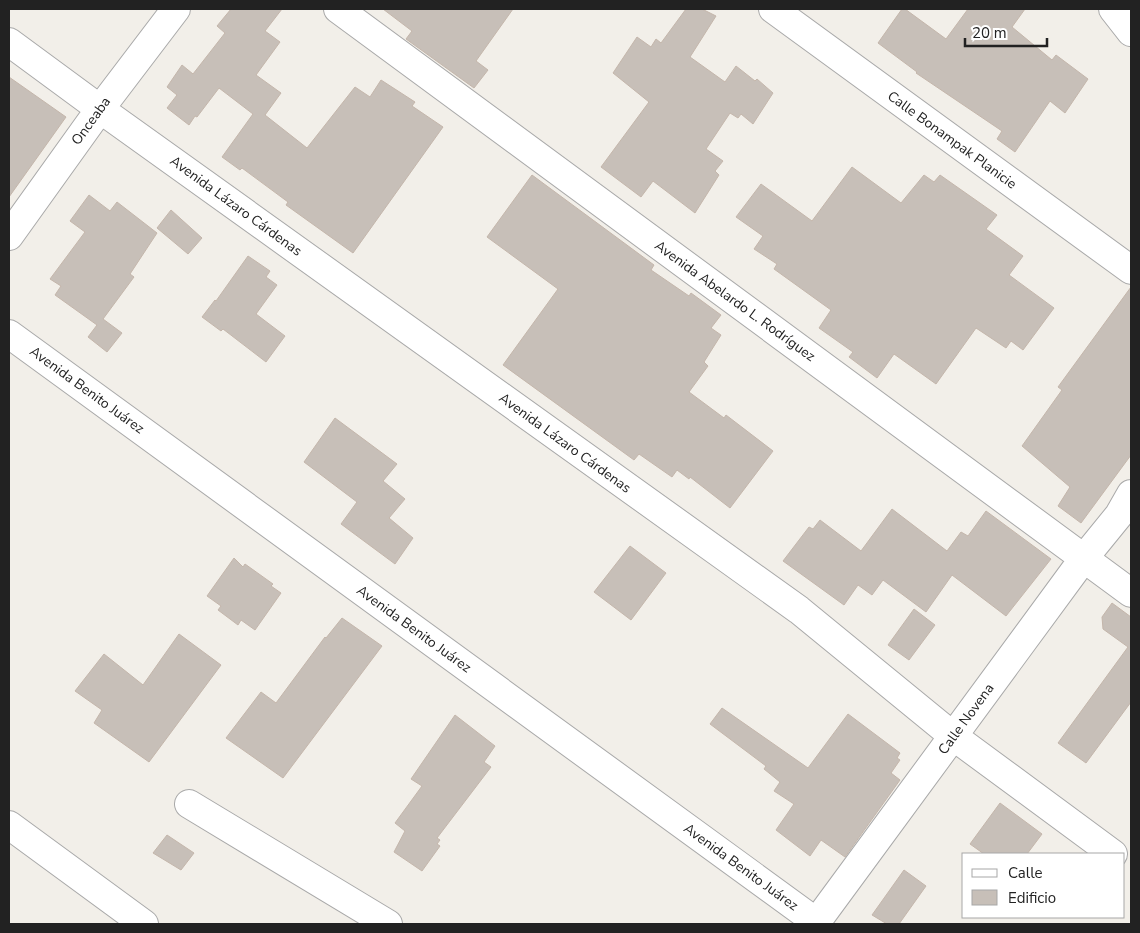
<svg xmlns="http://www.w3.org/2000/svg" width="1140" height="933" font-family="'Nunito Sans',sans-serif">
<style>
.building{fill:#c7bfb8;stroke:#c4b6ab}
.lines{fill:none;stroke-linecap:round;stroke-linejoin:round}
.minor-casing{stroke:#a9a9a9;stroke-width:30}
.minor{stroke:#fff;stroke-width:28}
.labels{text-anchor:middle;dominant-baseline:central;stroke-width:4;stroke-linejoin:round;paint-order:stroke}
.street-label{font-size:14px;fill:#222;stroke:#fff}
</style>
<rect width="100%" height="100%" fill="#f2efe9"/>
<path class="building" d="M231 9H282L265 31 280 42 256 75 281 93 265 115 307 148 355 87 370 97 381 80 415 102 412 106 443 127 353 253 286 205 288 202 242 168 240 170 222 157 253 114 219 88 197 117 195 116 189 125 167 108 177 95 167 87 182 65 193 74 225 33 217 26Z
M383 9H513L476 61 488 70 474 88 406 39 412 31Z
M686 9H702L716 16 690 57 725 82 736 66 755 81 757 79 773 93 753 124 741 114 738 118 730 113 706 149 723 161 715 171 719 175 695 213 653 181 641 197 601 167 649 102 613 73 637 37 651 47 656 39 661 43Z
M902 9H905L946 39 968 9H1025L1012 27 1052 60 1056 55 1088 79 1065 113 1050 101 1015 152 997 139 1002 131 916 73 917 72 878 43Z
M9 77 66 117 9 197Z
M852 167 901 203 924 175 934 182 940 175 997 215 986 229 1023 256 1009 275 1054 308 1023 350 1011 341 1006 348 976 328 936 384 894 354 877 378 849 357 853 352 819 328 831 310 774 269 777 264 754 249 763 236 736 217 761 184 812 221Z
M532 175 654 265 651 270 689 296 691 293 721 315 711 328 721 335 704 362 708 366 689 392 724 418 726 415 773 451 730 508 690 477 689 479 677 470 672 477 639 454 634 460 503 365 558 289 487 237Z
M89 195 110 211 117 202 157 233 130 274 134 277 103 319 122 333 107 352 88 337 97 325 55 295 61 286 50 279 85 232 70 221Z
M171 210 202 238 188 254 157 228Z
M248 256 270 271 266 277 277 285 256 314 285 336 266 362 223 329 221 331 202 317 215 300 216 301Z
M1131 287V455L1081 523 1058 506 1070 487 1022 446 1062 390 1058 387Z
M335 418 397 464 383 481 405 499 389 518 413 538 395 564 341 524 357 502 304 462Z
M892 509 947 551 961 532 968 536 986 511 1051 559 1006 616 952 575 926 612 883 580 872 595 858 585 844 605 783 561 809 527 813 529 820 520 861 551Z
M630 546 666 573 631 620 594 592Z
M234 558 243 567 245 564 273 584 271 586 281 593 255 630 241 620 238 625 218 610 221 606 207 596Z
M1112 603 1131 617V702L1086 763 1058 743 1128 647 1103 629 1102 617Z
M914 609 935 625 909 660 888 645Z
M342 618 382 646 283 778 226 738 261 692 276 703 325 637 326 638Z
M179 634 221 665 149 762 94 723 102 710 75 691 104 654 143 685Z
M722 708 808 768 848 714 900 753 897 758 900 760 891 773 900 780 845 857 821 840 810 856 776 830 794 804 774 791 780 782 764 769 766 766 710 724Z
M455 715 495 746 484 762 491 767 437 838 440 840 437 844 440 846 422 871 394 852 405 831 395 823 422 786 411 779Z
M1000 803 1042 834 1027 854H984L970 844Z
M167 835 194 853 181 870 153 853Z
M904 870 926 886 899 924H887L872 915Z"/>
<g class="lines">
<g class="minor-casing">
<path id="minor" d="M338 9 1131 593
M773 9 1131 270
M1113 9 1131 32
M9 42 100 109 799 610 953 736 1113 854
M9 236 100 109 176 9
M9 334 819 924
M189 804 388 924
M9 825 144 924
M815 924 1084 558 1119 515 1131 494"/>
</g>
<use href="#minor" class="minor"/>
</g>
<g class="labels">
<g class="street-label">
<text transform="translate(91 121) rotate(-54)">Onceaba</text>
<text transform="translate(952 140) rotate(36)">Calle Bonampak Planicie</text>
<text transform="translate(236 206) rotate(36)">Avenida Lázaro Cárdenas</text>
<text transform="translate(735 301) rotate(36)">Avenida Abelardo L. Rodríguez</text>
<text transform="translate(87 390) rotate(36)">Avenida Benito Juárez</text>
<text transform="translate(565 443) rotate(36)">Avenida Lázaro Cárdenas</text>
<text transform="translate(414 629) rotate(36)">Avenida Benito Juárez</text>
<text transform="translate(966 719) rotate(-54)">Calle Novena</text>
<text transform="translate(741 867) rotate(36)">Avenida Benito Juárez</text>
</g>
</g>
<rect width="1140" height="933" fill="none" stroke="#222222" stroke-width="20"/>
<rect x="962" y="853" width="162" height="65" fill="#ffffff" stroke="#a7a7a7"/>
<rect x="972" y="869" width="25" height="8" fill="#ffffff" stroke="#a7a7a7"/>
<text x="1008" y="878" font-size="15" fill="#222222">Calle</text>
<rect x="972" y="890" width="25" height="15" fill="#c7bfb8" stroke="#a7a7a7"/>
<text x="1008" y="903" font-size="15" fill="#222222">Edificio</text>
<path d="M965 38v8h82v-8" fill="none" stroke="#222222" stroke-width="2.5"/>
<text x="972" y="38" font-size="15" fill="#222222" stroke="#ffffff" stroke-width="4" paint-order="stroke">20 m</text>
</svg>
